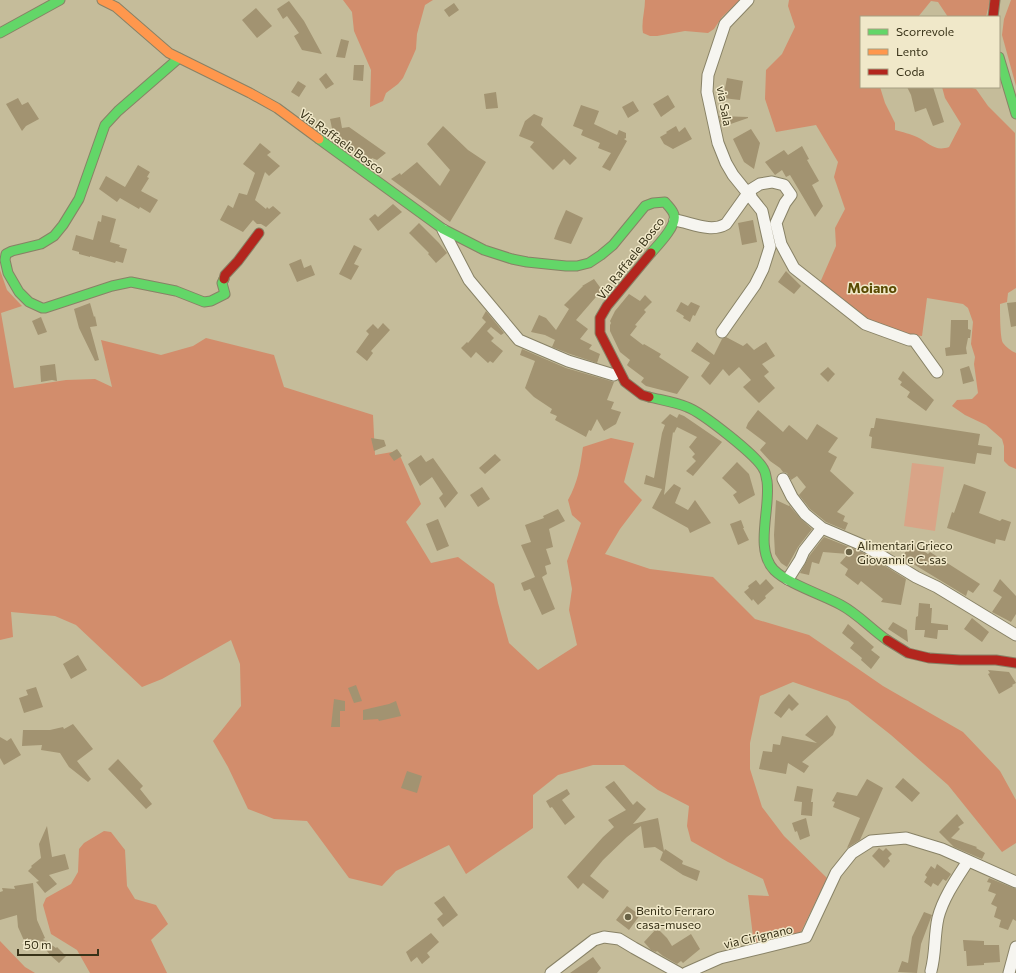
<svg xmlns="http://www.w3.org/2000/svg" width="1016" height="973" font-family="Commissioner,sans-serif">
<style>
.green{fill:#d9a487}
.forest{fill:#d28d6c}
.building{fill:#a29371}
.lines{fill:none;stroke-linecap:round;stroke-linejoin:round}
.street-casing{stroke:#888266;stroke-width:13}
.fast-casing{stroke:#888266;stroke-width:11}
.slow-casing{stroke:#888266;stroke-width:11}
.jam-casing{stroke:#888266;stroke-width:11}
.street{stroke:#f6f5f0;stroke-width:11}
.fast{stroke:#63d668;stroke-width:9}
.slow{stroke:#ff974d;stroke-width:9}
.jam{stroke:#b3261e;stroke-width:9}
.poi-dot{fill:#696246;stroke:#f0e8c9;stroke-width:1.5}
.labels{text-anchor:middle;dominant-baseline:central;stroke-width:3;stroke-linejoin:round;paint-order:stroke}
.street-label{font-size:12px;fill:#383218;stroke:#f0e8c9}
.poi-label{font-size:12px;fill:#383218;stroke:#f0e8c9;text-anchor:start}
.quarter-label{font-size:14px;font-weight:bold;fill:#584a02;stroke:#f0e8c9}
</style>
<rect width="100%" height="100%" fill="#c5bc9a"/>
<path class="green" d="M912 463 944 467 935 531 904 526Z"/>
<path class="forest" d="M343 0H433L425 5 417 34 416 49 413 56 403 78 398 84 386 93 383 101 370 107 371 70 354 31 352 12Z
M645 0H740L722 17 714 29 708 33 685 31 657 36H650L643 33C641 22 645 11 645 0Z
M789 0H990L986 17H948L938 2 931 1 918 17H861V87H880L885 103 895 123V130C902 132 911 134 917 137 929 143 935 152 949 147L961 124 945 98 942 87H968L976 89 988 106 1015 133 1016 288 1008 293 1007 302 1000 304C1000 311 1000 338 1003 343 1006 347 1011 351 1016 353V469L1009 466 1004 461V446L1002 439 986 425 965 415 952 406 957 400 972 399 978 393 974 364 975 357 971 344 973 322 968 308 963 304 927 298 922 336 880 332 819 285 836 246 835 228 845 209 834 177 838 162 816 125 776 132 765 99 766 70 782 54 795 27 788 6Z
M1011 0H1016V86L1002 35 1004 19Z
M0 270 7 290 22 306 1 313 14 388 66 380 95 379 112 387 101 340 161 355 193 346 206 338 274 355 284 387 373 415 375 455 398 451 421 504 406 522 431 563 458 557 494 584 498 603 509 643 538 670 577 645 569 610 572 589 567 561 581 523 572 515 568 500C578 482 580 468 583 447L611 438 634 443 624 482 642 500 620 529 605 554 650 569 713 577 755 619 809 635 883 686 963 732 1000 771 1016 800V843L1002 852 948 785 891 735 848 701 793 682 760 696 750 743V769L762 807 784 836 827 878 799 936 754 945 748 895 769 896 763 879 728 862 691 841 687 826 689 806 658 790 624 765H593L558 775 533 795V828L466 874 449 845 396 871 382 886 349 878 307 821 274 819 248 809 228 767 213 741 241 706 240 664 231 640 162 679 142 687 76 625 55 616 11 612 13 637 0 640Z
M104 831 111 832 125 850 127 886 135 899 156 905 168 924 151 940 167 973H90L77 950 51 934 43 905 46 898 71 884 78 872 79 849 84 843Z
M0 941 25 967 35 973H0Z"/>
<path class="building" d="M289 1 304 21 322 54 302 50 294 36 299 33 287 16 283 19 277 9Z
M454 3 459 10 449 17 444 10Z
M256 8 272 26 257 38 242 20Z
M341 39 349 41 345 58 336 57Z
M354 65H364L363 81 353 80Z
M326 73 334 84 326 89 319 79Z
M727 78 743 81 740 100 723 98Z
M298 81 306 86 299 97 291 92Z
M907 87H933L944 122 933 126 926 108 915 112 911 95Z
M496 92 498 108 486 109 484 94Z
M668 95 675 107 661 117 653 104Z
M18 98 22 105 28 102 39 119 26 126 22 131 6 104Z
M633 101 639 111 628 118 622 107Z
M581 105 599 111 594 124 617 135 619 130 626 133V138L624 139 627 141 610 171 602 167 611 153 598 148 600 143 581 135 583 130 573 126Z
M534 114 543 118 541 125 577 158 570 165 564 159 553 170 530 147 534 142 519 136 525 121Z
M719 116 748 117V118L722 127Z
M340 117 342 128 349 127 386 153 377 160 372 158 369 163 332 136 333 133 330 119Z
M443 126 468 150 486 162 450 222 391 179 400 173 401 175 417 162 440 186 450 170 427 144Z
M676 126 679 132 685 127 692 139 673 149 664 144 660 137 667 133 666 132Z
M751 129 760 143 754 169 744 162 733 139Z
M260 143 271 152 267 155 280 166 269 176 265 172 255 200 266 209 267 207 269 209 273 206 281 213 266 227 261 224H257L253 220 243 232 220 220 228 205 233 208 239 193 247 195 255 173 243 164Z
M802 146 809 159 807 160 819 181 812 185 823 206 815 217 790 175 786 177 782 170 775 175 765 162 784 150 788 155Z
M138 165 150 172 147 177 149 178 141 191 158 200 150 213 140 207 139 209 120 198 117 202 99 189 106 176 125 187Z
M393 204 402 212 378 231 369 219 375 214 378 217Z
M566 210 583 218 571 244 554 239 558 228Z
M102 215 116 219 110 242 120 245 119 247 127 249 123 263 116 261 115 263 90 256V257L79 254V252L72 250 76 235 93 240 98 221 101 222Z
M753 220 757 242 742 245 738 223Z
M419 223 439 243 447 253 436 263 428 254 429 253 409 233Z
M354 245 362 249 354 264 359 266 351 280 339 274Z
M301 259 304 268 311 265 315 275 297 282 289 264Z
M786 271 801 286 794 294 778 282Z
M594 279 602 290 576 320 588 329 580 339 592 345 589 349 600 354 597 363 570 354 552 347 555 340 545 335 531 332 539 315 546 318 556 330 569 309 564 305 583 286H582Z
M629 294 640 301 645 295 652 302 644 310 646 312 635 325 637 326 630 335 643 345 644 344 661 354 659 357 689 377 677 394 646 386 641 382 644 378 628 366 627 365 630 360 620 352 610 331V325L611 323 610 321 615 311Z
M681 302 688 306 691 302 700 306 695 316 693 315 690 322 683 318 684 316 676 311Z
M1016 302V326L1011 327 1007 303Z
M90 303 94 317 95 316 97 326 90 327 99 360 95 361 79 328 74 309Z
M486 311 504 333 501 335 491 327 487 331 494 338 491 341 503 351 493 363 490 361 488 363 476 352 471 358 461 348 467 342 468 343 486 322 482 318Z
M41 317 47 332 38 335 32 321Z
M951 320H968V329L971 330 970 338H968L966 348 967 354 946 356 945 348 950 347Z
M383 323 390 330 371 351 373 353 367 361 356 352 369 334 366 331 373 324 378 329Z
M726 337 743 346 747 343 754 350 766 342 775 356 762 364 769 372 764 376 775 388 759 403 743 387 751 380 739 367 729 376 723 369 710 385 701 376 710 363 691 351 697 342 714 355 722 339Z
M522 349 566 368 614 382 607 400 614 402 611 409 621 412 616 424 604 431 597 419 591 431 589 430 586 437 555 420 557 416 550 413 552 409 534 397 525 388 535 361 520 355Z
M55 364 57 381 52 380 41 382 40 366Z
M969 366 974 381 963 384 960 369Z
M828 367 835 374 828 382 820 374Z
M903 371 934 400 926 411 907 397 910 392 900 385 902 382 898 379Z
M758 410 783 432 789 425 807 440 817 424 838 438 828 452 837 457 830 471 854 493 837 512 845 516 843 521 848 523 845 530 826 522 810 509 799 495 806 487 797 476 791 480 787 473 783 472 780 468 770 461 760 450 766 443 746 428 748 423Z
M670 414 677 418 679 414 684 416 722 442 693 476 686 471 696 461 692 457 695 454 689 447 697 437 677 427 674 433 673 432 664 495 674 484 681 488 675 503 688 510 695 500 711 523 690 533 688 528 652 508 662 489 644 484 646 475 654 478 662 433 665 425 661 423Z
M876 418 980 434 978 445 992 447 991 455 977 453 975 464 871 448 872 437 869 436 871 428H874Z
M371 438 384 440 386 446 374 451Z
M397 449 402 456 394 461 389 454Z
M495 454 501 460 485 474 479 468Z
M421 455 426 462 433 458 458 493 445 508 439 498 443 494 432 477 420 486 408 464Z
M737 462 749 474 755 495 739 504 733 495 737 492 722 478Z
M964 484 986 492 979 513 1000 521 1002 519 1011 522 1005 541 996 539 995 544 947 528 952 512 954 513Z
M482 487 490 499 478 507 470 495Z
M776 500 789 506V505L800 518 812 529 798 547 787 567 781 563 775 554 774 535Z
M558 509 565 521 549 529 553 547 546 549 551 564 545 566 547 574 542 577 555 609 542 615 530 589 524 591 521 583 535 577 521 545 531 542 525 525 544 518 543 516Z
M438 519 449 546 437 551 426 524Z
M741 520 744 528H743L749 540 738 545 730 524Z
M824 537 864 553 906 579 901 605 881 602 883 599 861 581 858 585 845 575 848 569 840 563 848 554 823 552 819 564 812 562 809 575 800 573 810 555Z
M912 540H914L913 544 928 554 930 552 980 584 973 593 968 590 966 596 910 562 909 565 901 560Z
M766 579 774 588 765 596 766 598 758 605 753 599 752 601 744 592 749 588 748 586 756 580 760 585Z
M1000 579 1016 596V614L1011 622 992 612 1002 597 993 591Z
M919 603 930 604V608H932L931 623 948 625V630H938L937 639 924 637 925 630H915L916 617 918 616Z
M972 618 989 632 982 642 964 629Z
M893 622 907 630 908 642 888 629Z
M848 624 874 647 871 650 880 657 871 669 861 660 862 658 850 648 854 643 842 633Z
M78 655 87 670 71 679 63 664Z
M988 670 1009 672 1016 683 1012 685 1013 686 999 694 988 674 990 673Z
M356 685 362 701 354 703 348 688Z
M36 687 43 707 24 713 19 698 28 695 26 690Z
M789 694 799 704 792 711 789 708 781 718 774 713 782 702Z
M334 699 345 701V711H340V727H331Z
M396 701 401 716 379 721 378 719 363 720V710L389 704Z
M827 715 836 727 833 735 802 762 809 766 804 773 788 763 786 774 759 769 763 751 772 752 773 744 780 745 782 736 817 743 805 735Z
M73 724 93 749 77 761 91 779 88 782 69 767 60 753 41 750 42 745 22 746 23 730H50L63 727 64 729Z
M0 737 7 741 11 738 21 755 4 765 0 758Z
M118 759 143 786 140 789 152 804 146 809 108 769Z
M407 771 422 776 417 793 401 788Z
M903 778 920 793 912 802 895 787Z
M867 779 883 788 860 840 847 848 860 818 833 807 835 802 832 801 837 792 857 796Z
M614 781 633 805 637 801 646 809 633 824 658 818 664 851 665 849 683 861 682 864 700 871 697 881 683 875 660 860 663 852 655 847 644 848 641 826 627 837 603 860 590 876 609 891 603 899 583 883 578 889 567 877 603 837 614 827 608 820 626 810 605 787Z
M797 786 813 789 811 802H813L812 816 801 815 802 802 794 801Z
M567 789 570 794 562 800 575 817 565 825 552 807 550 808 546 801Z
M957 814 964 823 958 827 960 829 951 838 977 847 976 848 985 853 982 859 954 847 939 832Z
M806 818 810 836 800 840 797 831 795 832 792 823Z
M47 826 52 857 65 854 69 869 49 875 57 884 45 893 36 882 39 881 28 871 32 867 31 866 41 858 39 844Z
M879 848 883 851 886 848 892 854 888 858 890 861 884 868 872 856Z
M937 864 951 874 946 881 943 879 938 886 933 883 931 887 924 882 927 877 925 875 931 866 935 869Z
M989 878 1016 889V921L1013 919 1008 930 999 927 1001 920 994 917 997 907 991 904 996 894 988 891 991 883 987 882Z
M33 883 37 920 45 938 43 939 56 948 57 947 66 956 59 963 50 955 39 940 26 945 18 927 17 915 0 920V892L3 891 2 888 15 889 14 886Z
M444 896 458 915 443 927 437 919 443 914 434 903Z
M627 906 640 915 629 930 616 920Z
M924 912 932 915 921 944 917 973 898 972 902 961 908 963 912 937Z
M657 928 667 938 672 946 691 934 700 949 683 963 681 961 677 964 663 956 657 951 656 952 651 950 644 942Z
M431 933 439 942 427 953 430 957 422 964 417 957 411 962 406 952Z
M963 940 984 941V945H999L1000 962 984 963V965L967 966 966 951H964Z
M593 957 601 968 597 973H570Z"/>
<g class="lines">
<g class="street-casing">
<path id="street" d="M747 192 760 184 772 182 784 185 791 195 785 203 776 223 781 244 794 268 865 324 909 340H914L937 372
M675 220C692 223 711 233 726 224L746 196H751
M443 230 469 280 519 340 568 361 614 375
M722 332 755 285 763 269 770 247 762 211 733 175 726 163 718 143 707 92 708 75 725 24 748 0
M783 479 792 497 805 514 822 528 867 547 916 577 937 587 1016 635
M788 579 800 560 804 551 822 528
M931 971C936 953 934 936 938 918 943 898 957 878 968 861
M551 973 594 940 604 937 619 939 634 948 679 973
M686 973 720 958 806 937 836 873 852 853 871 841 906 838 942 849 1016 882
M1009 973 1016 947"/>
</g>
<g class="fast-casing">
<path id="fast" d="M0 33 60 0
M999 57 1016 114
M179 58 118 111 105 125 79 199 63 225 54 236 41 244 12 251 6 254 5 260 8 273 19 292 29 302 42 308H45L112 286 131 282 176 291 204 302 211 301 225 294 222 283 224 279
M319 139 443 229 484 250 512 259 527 262 566 266H577L589 263 601 255 613 245 645 206 653 203 665 202C668 206 673 210 674 215 677 226 658 245 651 253
M649 397C661 400 675 402 687 407 701 412 758 456 764 470 766 473 766 478 767 481 771 508 754 549 774 570 788 584 823 595 841 605 858 614 871 629 887 640"/>
</g>
<g class="slow-casing">
<path id="slow" d="M102 0 116 7 169 53 250 93 277 108 319 139"/>
</g>
<g class="jam-casing">
<path id="jam" d="M993 17 995 0
M224 279 225 275 238 261 259 233
M649 397 642 395 625 382 600 333V318L607 306 651 253
M887 640 908 653 929 658 960 660H996L1016 663"/>
</g>
<use href="#street" class="street"/>
<use href="#fast" class="fast"/>
<use href="#slow" class="slow"/>
<use href="#jam" class="jam"/>
</g>
<g class="poi-dot">
<circle cx="849" cy="552" r="4"/>
<circle cx="628" cy="917" r="4"/>
</g>
<g class="labels">
<g class="street-label">
<text transform="translate(725 106) rotate(80)">via Sala</text>
<text transform="translate(342 141) rotate(36)">Via Raffaele Bosco</text>
<text transform="translate(630 258) rotate(-52)">Via Raffaele Bosco</text>
<text transform="translate(758 936) rotate(-13)">via Cirignano</text>
</g>
<g class="poi-label">
<text x="857" y="545">Alimentari Grieco<tspan x="857" dy="14">Giovanni e C. sas</tspan></text>
<text x="636" y="910">Benito Ferraro<tspan x="636" dy="14">casa-museo</tspan></text>
</g>
<g class="quarter-label">
<text x="872" y="287">Moiano</text>
</g>
</g>
<rect x="860" y="16" width="140" height="72" fill="#f0e8c9" stroke="#a69f82"/>
<rect x="868" y="29" width="20" height="6" fill="#63d668" stroke="#a69f82"/>
<text x="896" y="36" font-size="12" fill="#383218">Scorrevole</text>
<rect x="868" y="49" width="20" height="6" fill="#ff974d" stroke="#a69f82"/>
<text x="896" y="56" font-size="12" fill="#383218">Lento</text>
<rect x="868" y="69" width="20" height="6" fill="#b3261e" stroke="#a69f82"/>
<text x="896" y="76" font-size="12" fill="#383218">Coda</text>
<path d="M18 949v6h80v-6" fill="none" stroke="#383218" stroke-width="2"/>
<text x="24" y="949" font-size="12" fill="#383218" stroke="#f0e8c9" stroke-width="3" paint-order="stroke">50 m</text>
</svg>
